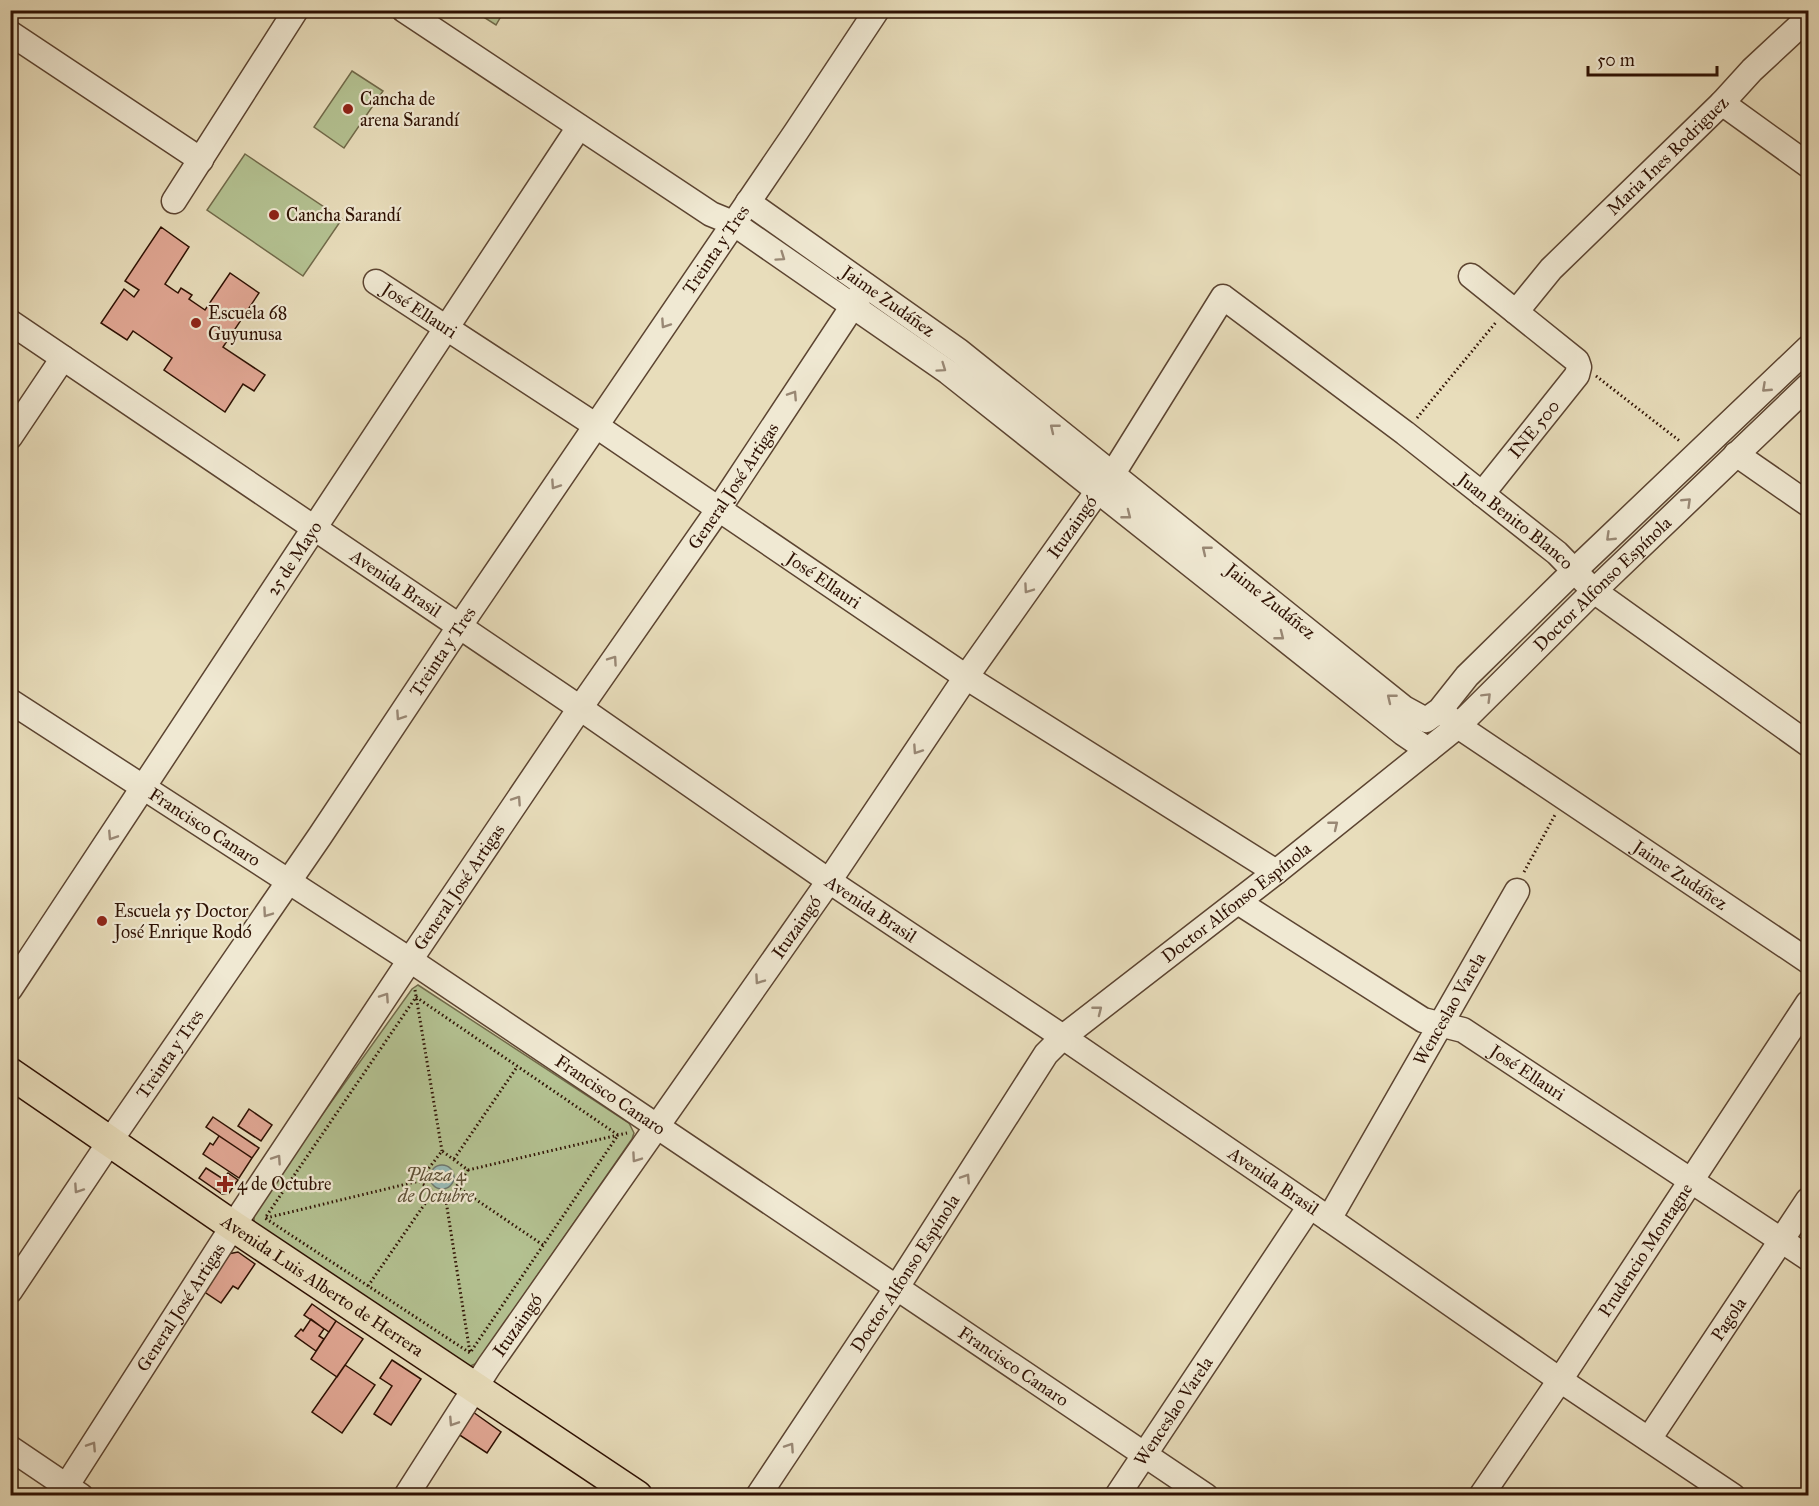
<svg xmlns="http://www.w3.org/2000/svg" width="1819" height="1506" font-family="'IM FELL Great Primer',serif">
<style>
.green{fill:#b4c292;stroke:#716a4a;stroke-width:1.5}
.water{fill:#98bbb7;stroke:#6e776f;stroke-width:1.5}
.building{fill:#e1a794;stroke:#2e1103;stroke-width:1.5}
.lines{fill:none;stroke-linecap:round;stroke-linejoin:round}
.minor-casing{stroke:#5c4431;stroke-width:27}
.major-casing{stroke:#2e1103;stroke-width:33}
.path{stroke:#2e1103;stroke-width:3;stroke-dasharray:1.5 3;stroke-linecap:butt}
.minor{stroke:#f0e9d3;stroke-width:24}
.major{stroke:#e8ddbb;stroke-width:30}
.oneway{stroke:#998875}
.poi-dot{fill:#8f2418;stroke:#f0e9d3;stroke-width:2}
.labels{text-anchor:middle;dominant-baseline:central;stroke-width:4.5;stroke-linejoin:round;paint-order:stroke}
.poi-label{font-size:18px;fill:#2e1103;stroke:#f0e9d3;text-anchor:start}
.street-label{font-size:18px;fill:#2e1103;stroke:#f0e9d3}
.park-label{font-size:18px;font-style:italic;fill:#5d4f35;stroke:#f0e9d3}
</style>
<rect width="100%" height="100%" fill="#e8ddbb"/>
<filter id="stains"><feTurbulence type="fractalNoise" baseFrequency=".00333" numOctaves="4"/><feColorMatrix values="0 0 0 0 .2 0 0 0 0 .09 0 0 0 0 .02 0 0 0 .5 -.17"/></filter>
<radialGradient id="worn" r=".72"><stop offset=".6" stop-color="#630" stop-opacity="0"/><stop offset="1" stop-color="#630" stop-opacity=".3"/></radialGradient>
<path class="green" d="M474 11H504L496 25Z
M352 71 383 91 344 148 314 127Z
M245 154 342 219 303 276 207 210Z
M418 985 629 1123 634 1133 632 1139 479 1360 475 1364 468 1367 254 1224V1210L412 989Z"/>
<path class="water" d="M430 1177a12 12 0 1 1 24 0a12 12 0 1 1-24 0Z"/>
<path class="building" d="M161 227 189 247 165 284 178 293 181 288 192 295 189 299 205 310 230 273 259 293 223 347 265 375 254 391 243 384 225 412 164 370 172 358 133 331 127 340 101 323 124 289 134 297 139 290 125 281Z
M249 1109 272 1125 261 1141 238 1126Z
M213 1117 259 1148 252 1158 206 1127Z
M219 1136 252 1158 239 1178 203 1154 210 1143 213 1145Z
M206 1168 223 1179 228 1173 238 1180 229 1193 222 1194 199 1178Z
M238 1252 255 1264 238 1289 233 1286 221 1303 203 1291 228 1254Z
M312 1304 336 1321 329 1332 304 1315Z
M311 1319 324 1329 319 1336 324 1339 316 1351 295 1336 301 1329 303 1331Z
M336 1321 363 1339 337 1377 311 1359Z
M392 1360 421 1379 391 1425 374 1414 392 1386 380 1378Z
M345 1365 375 1385 342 1433 312 1412Z
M473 1412 501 1432 487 1453 458 1434Z"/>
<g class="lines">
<g class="minor-casing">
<g id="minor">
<path d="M404 10 711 214 733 223 948 372 1403 733 1428 750"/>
<path d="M10 33 201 160"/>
<path d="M1722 103 1808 165"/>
<path d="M174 201 296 10"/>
<path id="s1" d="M748 202 959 351 1404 708 1426 720 1440 710 1467 676 1574 571 1808 348"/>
<path d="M1471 276 1577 361 1579 367 1577 375 1482 494"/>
<path id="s2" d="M376 282 595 425 966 677 1276 872"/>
<path id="s3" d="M1516 312 1551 269 1722 103 1752 70 1808 18"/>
<path id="s4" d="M10 322 580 708 829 881 1063 1037 1329 1219 1560 1380 1733 1496"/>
<path d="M10 437 63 358"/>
<path d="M1736 454 1808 504"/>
<path id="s5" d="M10 701 410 960 1206 1496"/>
<path id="s6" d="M1446 715 1458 726 1808 961"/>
<path id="s7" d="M1238 902 1423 1020 1463 1030 1808 1258"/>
<path id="s8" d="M10 989 579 127"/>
<path id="s9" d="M1329 1219 1517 891"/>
<path id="s10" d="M10 1291 119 1128 320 836 459 627 796 132 877 10"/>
<path id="s11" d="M1649 1439 1808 1200"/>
<path d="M10 1448 81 1496"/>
<path id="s12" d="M60 1496 233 1226 410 960 580 708 718 510 866 286"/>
<path id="s13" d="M406 1496 489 1366 829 881 966 677 1097 492 1112 475 1223 297 1405 433 1557 553 1594 591 1808 744"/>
<path id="s14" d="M758 1496 897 1287 1046 1054 1063 1037 1276 872 1458 726 1594 591 1808 386"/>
<path id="s15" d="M1117 1496 1310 1206"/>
<path id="s16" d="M1481 1496 1560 1380 1808 1003"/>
</g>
</g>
<g class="major-casing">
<g id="major">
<path id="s17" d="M10 1073 233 1226 637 1496"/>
</g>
</g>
<path class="path" d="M1596 376 1681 442
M1417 418 1497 321
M1524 872 1555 815
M415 990 442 1151
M416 997 618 1135 470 1353 265 1218Z
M454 1159 517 1067
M468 1170 627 1133
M456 1186 543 1245
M446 1201 419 1181 442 1151 468 1170 446 1201 470 1353
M266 1218 419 1181
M368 1286 433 1192"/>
<use href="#minor" class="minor"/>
<use href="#major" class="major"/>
</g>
<defs><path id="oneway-chevron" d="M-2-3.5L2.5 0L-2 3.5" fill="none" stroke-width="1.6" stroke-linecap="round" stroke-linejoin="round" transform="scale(1.5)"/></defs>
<g class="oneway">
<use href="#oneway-chevron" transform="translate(781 257) rotate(35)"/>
<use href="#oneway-chevron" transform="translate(665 324) rotate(124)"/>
<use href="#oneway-chevron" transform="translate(942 368) rotate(35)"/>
<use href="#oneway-chevron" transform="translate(1766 388) rotate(137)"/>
<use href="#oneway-chevron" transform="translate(793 395) rotate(-57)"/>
<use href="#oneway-chevron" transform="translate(1054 428) rotate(-141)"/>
<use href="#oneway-chevron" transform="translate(555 485) rotate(124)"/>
<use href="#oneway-chevron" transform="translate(1687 502) rotate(-44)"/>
<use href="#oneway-chevron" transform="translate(1127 515) rotate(38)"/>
<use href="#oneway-chevron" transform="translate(1610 537) rotate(136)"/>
<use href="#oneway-chevron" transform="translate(1206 550) rotate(-141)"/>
<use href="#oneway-chevron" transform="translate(1028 589) rotate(125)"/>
<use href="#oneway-chevron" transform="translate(1280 636) rotate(38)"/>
<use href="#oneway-chevron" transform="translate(613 660) rotate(-55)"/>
<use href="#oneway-chevron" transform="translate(1487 697) rotate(-45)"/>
<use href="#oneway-chevron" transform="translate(1391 698) rotate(-141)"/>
<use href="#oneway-chevron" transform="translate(400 716) rotate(124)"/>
<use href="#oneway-chevron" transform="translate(917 750) rotate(124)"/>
<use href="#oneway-chevron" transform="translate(517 800) rotate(-56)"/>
<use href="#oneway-chevron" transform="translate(1334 825) rotate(-39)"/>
<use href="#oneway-chevron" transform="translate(112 836) rotate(123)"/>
<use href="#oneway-chevron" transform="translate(267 913) rotate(125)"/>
<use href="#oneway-chevron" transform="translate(759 980) rotate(125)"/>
<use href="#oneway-chevron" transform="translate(385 997) rotate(-56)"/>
<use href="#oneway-chevron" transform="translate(1098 1010) rotate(-38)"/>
<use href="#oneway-chevron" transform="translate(636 1158) rotate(125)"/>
<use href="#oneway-chevron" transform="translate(277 1159) rotate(-56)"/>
<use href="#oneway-chevron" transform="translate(966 1178) rotate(-57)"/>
<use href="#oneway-chevron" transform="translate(78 1189) rotate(124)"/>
<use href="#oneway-chevron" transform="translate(453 1422) rotate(123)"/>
<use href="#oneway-chevron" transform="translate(92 1446) rotate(-57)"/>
<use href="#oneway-chevron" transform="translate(790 1447) rotate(-56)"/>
</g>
<g class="poi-dot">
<circle cx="348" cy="109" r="6"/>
<circle cx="274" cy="215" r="6"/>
<circle cx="196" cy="323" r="6"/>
<circle cx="102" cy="921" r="6"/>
<path d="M222 1175h6v6h6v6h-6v6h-6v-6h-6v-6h6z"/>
</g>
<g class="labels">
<g class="poi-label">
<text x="360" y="99">Cancha de<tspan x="360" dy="21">arena Sarandí</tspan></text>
<text x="286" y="215">Cancha Sarandí</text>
<text x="208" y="313">Escuela 68<tspan x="208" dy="21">Guyunusa</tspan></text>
<text x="114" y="911">Escuela 55 Doctor<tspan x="114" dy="21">José Enrique Rodó</tspan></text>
<text x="237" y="1184">4 de Octubre</text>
</g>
<g class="street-label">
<text stroke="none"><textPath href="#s3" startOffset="218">Maria Ines Rodriguez</textPath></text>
<text stroke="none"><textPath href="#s10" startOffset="1258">Treinta y Tres</textPath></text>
<text stroke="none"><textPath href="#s1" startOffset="172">Jaime Zudáñez</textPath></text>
<text stroke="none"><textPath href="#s2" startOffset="52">José Ellauri</textPath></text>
<text transform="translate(1534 429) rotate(-51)">INE 500</text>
<text stroke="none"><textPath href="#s12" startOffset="1214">General José Artigas</textPath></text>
<text stroke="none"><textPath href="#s13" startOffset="1820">Juan Benito Blanco</textPath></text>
<text stroke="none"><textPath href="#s13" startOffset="1176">Ituzaingó</textPath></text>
<text stroke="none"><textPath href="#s8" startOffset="516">25 de Mayo</textPath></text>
<text stroke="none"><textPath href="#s2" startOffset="538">José Ellauri</textPath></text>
<text stroke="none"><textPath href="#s4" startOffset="466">Avenida Brasil</textPath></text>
<text stroke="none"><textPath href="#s14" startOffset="1257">Doctor Alfonso Espínola</textPath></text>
<text stroke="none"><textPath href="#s1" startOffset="658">Jaime Zudáñez</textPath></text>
<text stroke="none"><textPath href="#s10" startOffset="772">Treinta y Tres</textPath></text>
<text stroke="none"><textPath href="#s5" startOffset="232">Francisco Canaro</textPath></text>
<text stroke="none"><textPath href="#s6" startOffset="284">Jaime Zudáñez</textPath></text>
<text stroke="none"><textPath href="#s12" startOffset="728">General José Artigas</textPath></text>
<text stroke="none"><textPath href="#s14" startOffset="771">Doctor Alfonso Espínola</textPath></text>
<text stroke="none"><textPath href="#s4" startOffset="1042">Avenida Brasil</textPath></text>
<text stroke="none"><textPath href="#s13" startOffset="690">Ituzaingó</textPath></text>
<text stroke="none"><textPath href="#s9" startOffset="242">Wenceslao Varela</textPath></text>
<text stroke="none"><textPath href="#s10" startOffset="286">Treinta y Tres</textPath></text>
<text stroke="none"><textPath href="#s7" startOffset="338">José Ellauri</textPath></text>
<text stroke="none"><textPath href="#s5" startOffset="718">Francisco Canaro</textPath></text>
<text stroke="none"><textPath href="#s4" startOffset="1528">Avenida Brasil</textPath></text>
<text stroke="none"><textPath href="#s16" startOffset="296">Prudencio Montagne</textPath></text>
<text stroke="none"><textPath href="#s14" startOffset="267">Doctor Alfonso Espínola</textPath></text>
<text stroke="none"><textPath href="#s17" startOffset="378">Avenida Luis Alberto de Herrera</textPath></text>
<text stroke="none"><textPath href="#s12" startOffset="224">General José Artigas</textPath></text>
<text stroke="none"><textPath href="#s11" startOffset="144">Pagola</textPath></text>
<text stroke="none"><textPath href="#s13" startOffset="204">Ituzaingó</textPath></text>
<text stroke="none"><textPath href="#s5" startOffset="1204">Francisco Canaro</textPath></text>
<text stroke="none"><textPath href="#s15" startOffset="102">Wenceslao Varela</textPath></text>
</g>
<g class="park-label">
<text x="436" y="1175">Plaza 4<tspan x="436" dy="21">de Octubre</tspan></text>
</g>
</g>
<rect width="1819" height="1506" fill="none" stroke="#e8ddbb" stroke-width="36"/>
<rect x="12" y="12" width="1795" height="1482" fill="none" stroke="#2e1103" stroke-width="3"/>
<rect x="18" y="18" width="1783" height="1470" fill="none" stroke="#2e1103" stroke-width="1.5"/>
<path d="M1588 66v9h129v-9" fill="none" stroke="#2e1103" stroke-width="3"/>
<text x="1597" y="66" font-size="18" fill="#2e1103" stroke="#f0e9d3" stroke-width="4.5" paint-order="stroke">50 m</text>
<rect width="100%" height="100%" filter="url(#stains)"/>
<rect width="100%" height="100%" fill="url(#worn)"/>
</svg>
